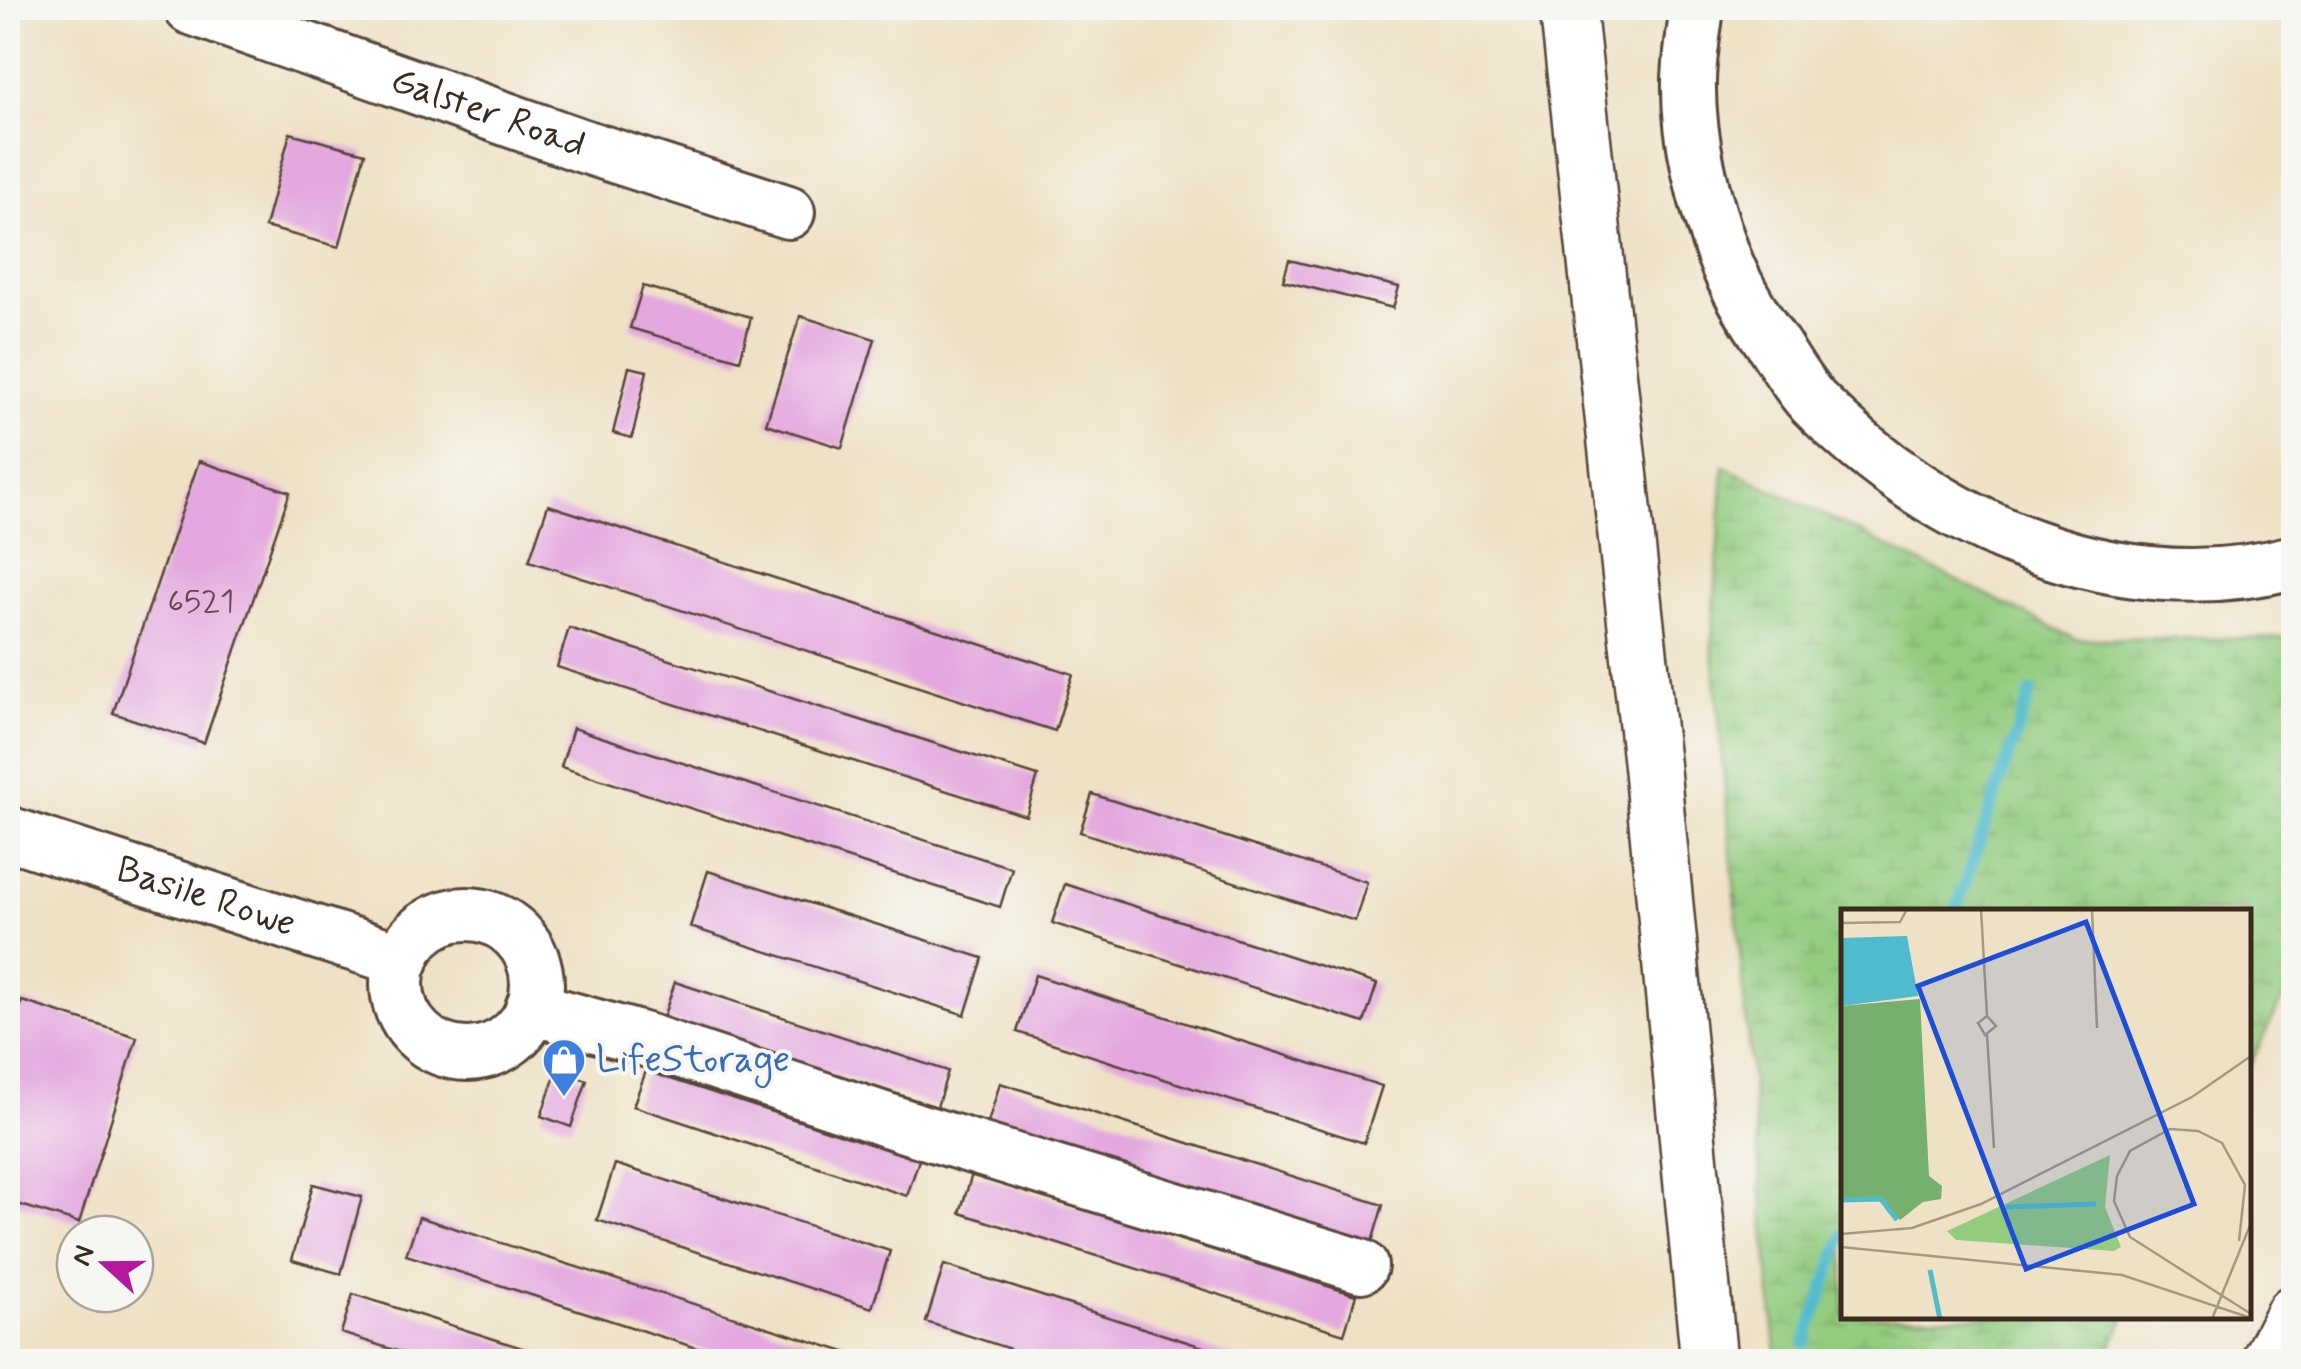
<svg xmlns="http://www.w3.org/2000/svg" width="2301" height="1369" font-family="Mynerve,sans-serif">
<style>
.wetland{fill:url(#wetland-marsh);stroke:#677b4e;stroke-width:2.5}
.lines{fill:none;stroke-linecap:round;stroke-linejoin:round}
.stream{stroke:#50bbcc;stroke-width:12}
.building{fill:#e4a7df}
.minor-casing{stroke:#564537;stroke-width:58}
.highway-casing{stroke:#564537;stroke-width:60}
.minor{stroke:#fff;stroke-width:52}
.highway{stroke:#fff;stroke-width:55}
.labels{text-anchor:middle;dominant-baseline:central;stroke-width:8;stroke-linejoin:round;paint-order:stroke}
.number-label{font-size:32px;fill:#65494e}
.street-label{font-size:38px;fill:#3b2a1e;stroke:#f6f6f2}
.shop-label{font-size:38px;fill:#366cbe;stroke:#f6f6f2;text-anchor:start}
.inset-river{fill:none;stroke:#50bbcc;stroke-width:5}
.inset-road{fill:none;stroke:#a79882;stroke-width:2.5}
.view{fill:#1d4ed8;fill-opacity:0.15;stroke:#1d4ed8;stroke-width:5}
.inset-edge{fill:none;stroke:#3b2a1e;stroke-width:5}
</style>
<defs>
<pattern id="wetland-marsh" width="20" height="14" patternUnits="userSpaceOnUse" patternTransform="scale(2.5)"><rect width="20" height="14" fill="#93cc7f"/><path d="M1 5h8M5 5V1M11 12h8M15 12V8" fill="none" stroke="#80af6d"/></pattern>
</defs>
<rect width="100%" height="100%" fill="#f6f6f2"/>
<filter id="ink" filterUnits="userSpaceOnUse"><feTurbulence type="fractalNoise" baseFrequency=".01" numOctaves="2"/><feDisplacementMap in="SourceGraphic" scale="20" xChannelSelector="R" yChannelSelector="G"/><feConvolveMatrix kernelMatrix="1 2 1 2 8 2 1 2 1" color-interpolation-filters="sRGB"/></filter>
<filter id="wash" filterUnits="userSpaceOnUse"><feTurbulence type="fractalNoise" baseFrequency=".0048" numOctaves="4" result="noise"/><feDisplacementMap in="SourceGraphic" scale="40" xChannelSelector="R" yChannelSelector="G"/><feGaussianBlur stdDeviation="2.25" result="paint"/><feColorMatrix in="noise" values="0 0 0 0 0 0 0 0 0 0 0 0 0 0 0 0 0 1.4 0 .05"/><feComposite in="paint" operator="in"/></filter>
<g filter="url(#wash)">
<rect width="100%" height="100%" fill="#efe1c5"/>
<path class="wetland" d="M1724 466 2076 639 2293 638V978L2249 1066 2248 912H1844V1316L2125 1317 2104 1361H1777L1712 644Z"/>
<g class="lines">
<path class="stream" d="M1955 912 2031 692
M1805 1343 1844 1233"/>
</g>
<g id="blocks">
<path class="building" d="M290 133 365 153 339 247 265 227Z
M1289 260 1399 287 1393 308 1283 281Z
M643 286 751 317 740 360 630 328Z
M800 316 875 339 842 448 766 424Z
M629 367 647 371 632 438 613 433Z
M199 461 290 492 204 743 113 713Z
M548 505 1073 674 1055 731 529 561Z
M569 628 1038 776 1026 816 557 667Z
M573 728 1012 868 1000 907 561 767Z
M1092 794 1367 882 1355 921 1080 832Z
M708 871 983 958 965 1015 690 927Z
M1065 884 1377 984 1364 1023 1052 923Z
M1035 975 1382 1086 1364 1143 1017 1032Z
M675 982 948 1071 937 1107 663 1018Z
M22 1001 137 1037 79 1223 8 1201V1049Z
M557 1070 587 1080 571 1127 541 1116Z
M646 1071 919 1160 907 1196 633 1106Z
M1000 1083 1383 1205 1371 1245 988 1123Z
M615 1164 890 1251 872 1308 597 1220Z
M972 1174 1356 1295 1344 1334 960 1213Z
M313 1184 362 1197 341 1274 292 1260Z
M419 1217 858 1356 856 1362H740L406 1255Z
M944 1265 1247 1361V1362H1051L926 1322Z
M353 1294 563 1361V1362H431L341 1333Z"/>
</g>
</g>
<g filter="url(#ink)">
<use href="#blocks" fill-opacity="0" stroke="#564537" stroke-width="2.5"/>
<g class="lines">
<g class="minor-casing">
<g id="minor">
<path id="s1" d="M191 8 580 145 788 212"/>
<path d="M1697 8C1694 32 1689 58 1689 83 1688 138 1704 202 1723 254 1735 287 1754 317 1774 346 1786 365 1798 386 1813 402 1936 528 2118 607 2294 562"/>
<path id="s2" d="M8 833 402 960"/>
<circle cx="467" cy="984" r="70"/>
<path d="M532 1008 646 1040 914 1129 1361 1266"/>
</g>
</g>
<g class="highway-casing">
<path id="highway" d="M1568 8 1652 770 1709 1362
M2269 1362 2294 1313"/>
</g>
<use href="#minor" class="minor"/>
<use href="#highway" class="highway"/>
</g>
</g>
<defs>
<g id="shop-pin" transform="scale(2.25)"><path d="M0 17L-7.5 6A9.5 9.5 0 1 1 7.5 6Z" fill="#3f7fe0" stroke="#f6f6f2"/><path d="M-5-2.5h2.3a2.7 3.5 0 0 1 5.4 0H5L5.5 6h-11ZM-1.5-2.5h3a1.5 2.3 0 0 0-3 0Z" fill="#fff"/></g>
</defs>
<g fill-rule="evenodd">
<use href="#shop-pin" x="564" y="1060"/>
</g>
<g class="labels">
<g class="number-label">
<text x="201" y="602">6521</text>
</g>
<g class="street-label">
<text stroke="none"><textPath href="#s1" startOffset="315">Galster Road</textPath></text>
<text stroke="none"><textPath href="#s2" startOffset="208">Basile Rowe</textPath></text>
</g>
<g class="shop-label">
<text x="596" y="1060">LifeStorage</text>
</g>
</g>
<g transform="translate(1841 909)">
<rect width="410" height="410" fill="#efe1c5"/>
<path d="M79 90 88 267 101 277 100 290 82 293 59 311 40 290 0 291V97Z" fill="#76b06e"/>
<path d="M269 246 264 298 280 338 273 342 115 331 106 322Z" fill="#93cc7f"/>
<path d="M66 27 77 87 0 97V29Z" fill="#50bbcc"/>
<path class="inset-river" d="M0 291 40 290 56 311M165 298 255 295M89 361 99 410"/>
<path class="inset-road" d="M140 0 146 107 155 117 144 126 137 114 146 107M251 0 256 119M0 14 59 13 66 0M146 125 153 239M0 325 71 319 140 295 351 188 410 147M398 332 404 276 381 234 357 222 329 220 289 242 276 267 273 292 289 328 410 405M0 338 281 366 410 409M371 410 410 314"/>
<path class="view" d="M245 13 353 295 185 360 77 77Z"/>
<rect width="410" height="410" class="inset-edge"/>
</g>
<rect width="2301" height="1369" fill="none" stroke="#f6f6f2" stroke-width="40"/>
<g transform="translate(105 1264) rotate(291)"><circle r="48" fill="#f6f6f2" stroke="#aba49d" stroke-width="2.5"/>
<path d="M0-8L18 38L0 25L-18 38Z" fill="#b5179e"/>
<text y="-15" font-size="28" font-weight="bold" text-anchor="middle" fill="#3b2a1e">N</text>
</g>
</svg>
